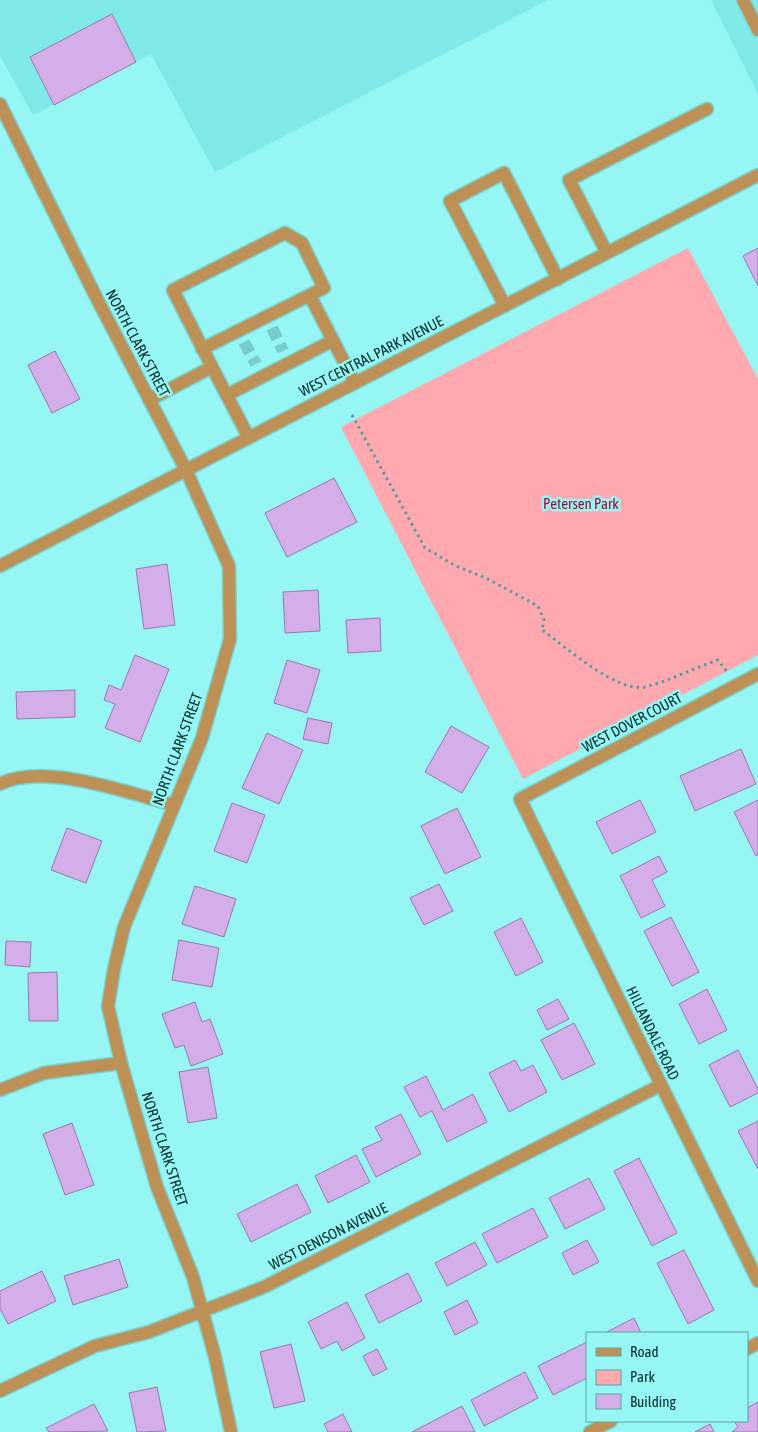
<svg xmlns="http://www.w3.org/2000/svg" width="758" height="1432" font-family="'Asap Condensed',sans-serif">
<style>
.built{fill:#7ee9e6}
.green{fill:#fea9b0}
.building{fill:#d4aee8;stroke:#9c77af}
.lines{fill:none;stroke-linecap:round;stroke-linejoin:round}
.minor-tunnel{stroke:#78cdcc;stroke-width:12;stroke-dasharray:12 6;stroke-linecap:butt}
.minor-casing{stroke:#7bd1d0;stroke-width:15}
.path{stroke:#559e9d;stroke-width:3;stroke-dasharray:2.5 4;stroke-linecap:butt}
.minor{stroke:#bd9156;stroke-width:12}
.labels{text-anchor:middle;dominant-baseline:central;stroke-width:5;stroke-linejoin:round;paint-order:stroke}
.street-label{font-size:15px;fill:#002b2b;stroke:#96f6f4}
.park-label{font-size:15px;fill:#a20a38;stroke:#96f6f4}
</style>
<rect width="100%" height="100%" fill="#96f6f4"/>
<path class="built" d="M0 0H548L215 172 151 54 33 115 0 56Z
M711 0H758V94Z"/>
<path class="green" d="M688 248 758 379V655L523 779 341 427Z"/>
<path class="building" d="M112 14 136 62 54 105 30 57Z
M758 248V286L743 256Z
M55 351 80 399 52 413 28 365Z
M334 478 357 522 287 557 265 513Z
M167 564 175 625 144 629 136 569Z
M318 590 320 631 285 633 283 592Z
M380 618 381 651 348 653 346 620Z
M135 655 169 669 140 742 105 728 115 704 104 700 109 685 121 690Z
M287 660 320 670 307 713 274 703Z
M75 690V717L17 719 16 692Z
M308 718 332 723 328 744 303 739Z
M451 726 489 747 462 793 425 772Z
M267 733 303 750 279 804 242 788Z
M741 749 756 784 695 811 680 776Z
M640 800 656 832 612 854 596 822Z
M758 800V855L756 856 734 812Z
M232 803 265 815 247 863 214 851Z
M457 808 481 857 445 874 421 826Z
M67 828 102 841 86 883 51 870Z
M659 856 667 872 652 880 665 906 641 918 620 876Z
M439 884 453 911 424 925 410 898Z
M195 886 236 899 224 937 182 924Z
M671 917 699 972 672 986 644 931Z
M521 918 543 962 516 976 494 932Z
M179 940 219 948 212 987 172 980Z
M6 941 31 942 30 967 5 965Z
M57 972 58 1021H29L28 973Z
M707 989 727 1030 699 1044 679 1004Z
M558 999 569 1019 547 1030 537 1010Z
M195 1002 202 1022 210 1019 223 1054 191 1066 184 1045 175 1048 162 1014Z
M574 1023 595 1064 562 1080 541 1040Z
M738 1050 758 1089V1093L730 1107 709 1065Z
M515 1060 521 1071 533 1065 547 1092 509 1112 489 1073Z
M208 1067 217 1118 188 1123 179 1072Z
M426 1076 443 1110 473 1094 487 1122 447 1142 432 1111 420 1117 404 1087Z
M401 1114 421 1154 376 1177 362 1149 382 1140 375 1127Z
M758 1121V1169L738 1131Z
M72 1123 94 1185 65 1195 43 1134Z
M356 1155 370 1182 328 1203 315 1176Z
M639 1158 677 1233 652 1246 614 1171Z
M589 1178 605 1209 565 1229 549 1198Z
M297 1184 311 1212 251 1242 237 1214Z
M533 1208 548 1237 497 1263 482 1234Z
M587 1240 599 1262 573 1275 562 1253Z
M475 1242 487 1265 447 1286 435 1263Z
M684 1250 714 1310 688 1324 657 1263Z
M119 1259 128 1287 73 1305 64 1276Z
M42 1271 56 1301 8 1324 0 1309V1291Z
M408 1273 422 1301 379 1323 365 1295Z
M467 1300 478 1323 455 1335 444 1312Z
M347 1302 365 1338 342 1351 337 1341 321 1349 308 1322Z
M634 1318 641 1333H605Z
M587 1342V1378L553 1395 538 1366Z
M291 1344 305 1401 274 1408 260 1352Z
M377 1349 387 1369 373 1376 363 1356Z
M525 1372 538 1398 484 1426 471 1400Z
M157 1387 166 1431 137 1432 129 1393Z
M758 1402V1432H732L738 1427 734 1421H747V1408Z
M94 1404 108 1431 49 1432 46 1428Z
M462 1406 475 1432H412Z
M343 1414 352 1432H328L324 1424Z
M710 1424 714 1432H695Z"/>
<g class="lines">
<path class="minor-tunnel" d="M272 328 283 351
M244 342 256 364"/>
<g class="minor-casing">
<path id="minor" d="M743 0 758 30
M0 104 96 297 186 470 229 566 230 639 202 738 124 927 114 969 108 1006 121 1063 157 1187 193 1277 215 1357 231 1432
M607 253 569 180 707 109
M310 296 355 383
M505 306 450 201 504 173 558 279
M202 349 324 288 302 243 285 233 173 290 212 367
M227 395 332 341
M149 400 212 367 249 438
M0 566 758 175
M758 674 520 799 758 1281
M0 784C44 762 129 793 174 805
M0 1090 44 1073 121 1063
M747 1349 758 1343
M0 1391 95 1346 149 1332 264 1287 661 1085
M590 1432 611 1421"/>
</g>
<path class="path" d="M352 415 425 548 456 566 486 578 538 606 544 620 542 630C566 647 617 693 645 687 669 681 694 668 718 660L727 672"/>
<use href="#minor" class="minor"/>
</g>
<g class="labels">
<g class="street-label">
<text transform="translate(138 343) rotate(62)">NORTH CLARK STREET</text>
<text transform="translate(371 356) rotate(-27)">WEST CENTRAL PARK AVENUE</text>
<text transform="translate(632 722) rotate(-28)">WEST DOVER COURT</text>
<text transform="translate(177 749) rotate(-70)">NORTH CLARK STREET</text>
<text transform="translate(653 1033) rotate(64)">HILLANDALE ROAD</text>
<text transform="translate(165 1149) rotate(72)">NORTH CLARK STREET</text>
<text transform="translate(328 1236) rotate(-27)">WEST DENISON AVENUE</text>
</g>
<g class="park-label">
<text x="581" y="503">Petersen Park</text>
</g>
</g>
<rect x="586" y="1332" width="162" height="90" fill="#96f6f4" stroke="#5aa5a4"/>
<rect x="596" y="1348" width="25" height="8" fill="#bd9156" stroke="#5aa5a4"/>
<text x="630" y="1357" font-size="15" fill="#002b2b">Road</text>
<rect x="596" y="1370" width="25" height="15" fill="#fea9b0" stroke="#5aa5a4"/>
<text x="630" y="1382" font-size="15" fill="#002b2b">Park</text>
<rect x="596" y="1394" width="25" height="15" fill="#d4aee8" stroke="#5aa5a4"/>
<text x="630" y="1407" font-size="15" fill="#002b2b">Building</text>
</svg>
